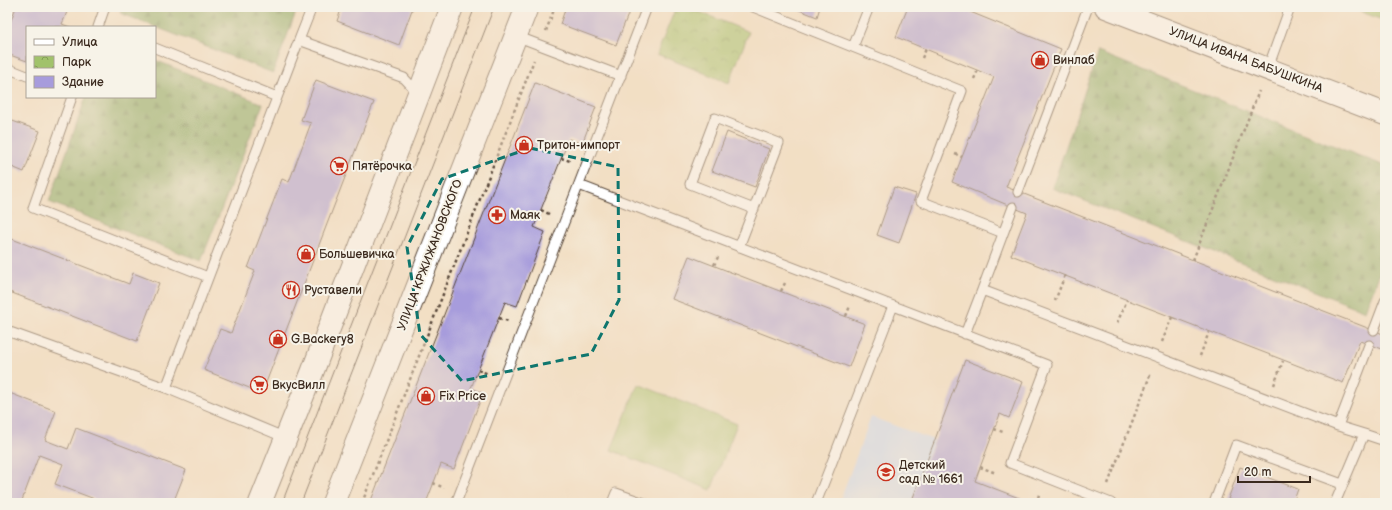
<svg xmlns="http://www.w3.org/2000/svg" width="1392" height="510" font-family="'Balsamiq Sans',sans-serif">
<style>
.built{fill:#c9dcf9}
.forest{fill:url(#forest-firs);stroke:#5e693e}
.park{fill:url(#park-crowns);stroke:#6e7644}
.pitch{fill:#a1c26b;stroke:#6e7644}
.building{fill:#a79cdc}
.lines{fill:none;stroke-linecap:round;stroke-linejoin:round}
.service-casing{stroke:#564537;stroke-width:11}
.tertiary-casing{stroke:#564537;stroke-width:24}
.path{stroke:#564537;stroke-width:2.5;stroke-dasharray:3 3;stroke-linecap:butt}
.service{stroke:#fff;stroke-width:9}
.tertiary{stroke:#fff;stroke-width:22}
.tram{stroke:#3b2a1e;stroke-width:1}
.marked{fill:none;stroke:#0f766e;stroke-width:3;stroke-dasharray:8 5;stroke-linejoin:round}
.labels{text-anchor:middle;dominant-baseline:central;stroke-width:4;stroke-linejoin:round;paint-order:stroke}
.poi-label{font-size:12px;fill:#3b2a1e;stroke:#f7f3e8;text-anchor:start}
.street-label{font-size:12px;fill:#3b2a1e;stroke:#f7f3e8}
</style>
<defs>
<pattern id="forest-firs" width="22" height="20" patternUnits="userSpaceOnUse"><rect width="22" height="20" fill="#80a85f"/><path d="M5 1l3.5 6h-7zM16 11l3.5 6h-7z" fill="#6a894e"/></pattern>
<pattern id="park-crowns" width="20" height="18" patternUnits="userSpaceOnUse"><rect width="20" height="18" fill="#a1c26b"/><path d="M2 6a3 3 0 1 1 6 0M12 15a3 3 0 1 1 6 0" fill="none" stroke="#849e57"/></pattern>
</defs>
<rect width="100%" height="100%" fill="#f7f3e8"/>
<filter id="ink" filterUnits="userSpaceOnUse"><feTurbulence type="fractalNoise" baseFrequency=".025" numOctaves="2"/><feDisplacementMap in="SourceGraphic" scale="8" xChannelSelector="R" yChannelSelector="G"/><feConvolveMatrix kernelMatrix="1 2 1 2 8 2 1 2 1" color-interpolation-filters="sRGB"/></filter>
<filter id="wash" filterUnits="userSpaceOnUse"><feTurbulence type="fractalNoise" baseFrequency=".012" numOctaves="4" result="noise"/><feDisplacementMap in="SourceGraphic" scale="16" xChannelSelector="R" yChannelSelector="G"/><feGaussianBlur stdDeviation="0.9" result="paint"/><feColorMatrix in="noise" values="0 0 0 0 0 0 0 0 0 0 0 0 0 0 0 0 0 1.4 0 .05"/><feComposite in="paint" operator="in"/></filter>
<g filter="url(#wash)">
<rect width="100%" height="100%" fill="#f2dfc4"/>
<path class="built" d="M871 417 934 440 911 503H839Z"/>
<path class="forest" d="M122 7H298L273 73 120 13Z
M1098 52 1385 166V260L1365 311 1052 188Z
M155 60 263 104 201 261 49 202 86 97H155Z"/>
<path class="park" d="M676 7H687L749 32 729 83 657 54Z"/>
<path class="pitch" d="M1349 7H1385V21Z
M638 384 737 424 711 490 611 450Z"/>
<g id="blocks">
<path class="building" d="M16 7H69L62 24 70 27H27V61L7 54V31Z
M342 7H413L399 45 337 21Z
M566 7H631L616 45 560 24Z
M792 7H820L817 17Z
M908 7H958L1061 49 1006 187 1365 327 1383 334 1385 329V350L1360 341 1343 383 1011 255 1027 213 952 182 994 77 896 37Z
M316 80 374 102 262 393 204 370 220 329 231 333 255 271 248 268 282 179 289 182 311 123 301 120Z
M535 83 596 107 582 144 569 139 534 227 545 232 517 306 505 302 471 388 483 393 454 469 441 464 426 503H370Z
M7 119 40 131 24 172 12 167 7 180Z
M727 132 769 149 755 187 712 171Z
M894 187 916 194 899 243 877 235Z
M7 237 129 284 133 273 159 283 137 341 7 291Z
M689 256 865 324 849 367 672 299Z
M965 360 1023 382 1009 418 1000 414 975 481 1032 503H911Z
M7 392 56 411 45 440 68 449 76 428 186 470 173 503H105L55 484 63 464 39 455 21 503H7Z
M1240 467 1298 489 1293 503H1240L1228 499Z"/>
</g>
</g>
<g filter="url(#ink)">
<use href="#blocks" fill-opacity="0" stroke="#564537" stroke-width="1"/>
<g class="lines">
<g class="service-casing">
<path id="service" d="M312 7 299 40 404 78 418 93
M753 7 962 91 921 201 1003 233
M98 27 105 7
M516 36 621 76
M853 47 869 7
M155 48 277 97
M7 68 27 76
M1268 68 1290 7
M72 97 33 208 208 277
M579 185 1047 365 1010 463 1111 503
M1018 192 1088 7
M1013 207 982 290 1338 426 1364 434 1335 503
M739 247 779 143 715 118 690 184 754 209
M1374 330 1385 301
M7 331 166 388 286 438
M965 334 982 290
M166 388 299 40
M1338 426 1369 345
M1364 434 1385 441
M456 503 647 7
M612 503 616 493 644 503
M816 503 893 306
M1214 503 1236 445 1342 484"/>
</g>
<g class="tertiary-casing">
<path id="tertiary" d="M1106 7 1385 114
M260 503 312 373 452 7
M333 503 527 7"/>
</g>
<path class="path" d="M546 31 555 7
M922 58 926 49
M974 79 978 70
M955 154 962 157
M561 158 570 161
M541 210 549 214
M1193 260 1259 91
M714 265 718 257
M781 291 785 283
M1055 301 1065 275
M846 316 850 306
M499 318 508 321
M1117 323 1127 300
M1162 342 1172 317
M1200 356 1209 332
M478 370 489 374
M1274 385 1283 361
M994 429 1003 432
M980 467 996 473
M433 483 444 488
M1108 484 1151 373
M362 503 534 60
M1036 503 1040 492"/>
<use href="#service" class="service"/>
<use href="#tertiary" class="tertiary"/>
<path class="tram" d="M282 503 475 7
M301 503 494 7"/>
</g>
</g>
<path d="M0 0H1392V510H0ZM530 148 618 167 619 300 591 354 462 381 420 334 407 247 442 179Z" fill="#f2dfc4" fill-opacity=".55" fill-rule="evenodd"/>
<path class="marked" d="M530 148 618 167 619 300 591 354 462 381 420 334 407 247 442 179Z"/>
<defs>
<g id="shop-ring" transform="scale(0.9)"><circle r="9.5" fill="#f7f3e8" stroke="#c8321e" stroke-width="1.5"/><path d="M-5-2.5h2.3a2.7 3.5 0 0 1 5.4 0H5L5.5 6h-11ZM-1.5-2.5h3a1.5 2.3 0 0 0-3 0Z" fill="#c8321e"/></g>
<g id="supermarket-ring" transform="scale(0.9)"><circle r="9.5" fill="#f7f3e8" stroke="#c8321e" stroke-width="1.5"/><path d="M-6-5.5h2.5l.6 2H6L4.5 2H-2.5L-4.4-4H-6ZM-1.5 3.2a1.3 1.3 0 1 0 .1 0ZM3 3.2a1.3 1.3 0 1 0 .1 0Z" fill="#c8321e"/></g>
<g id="pharmacy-ring" transform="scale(0.9)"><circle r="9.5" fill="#f7f3e8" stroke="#c8321e" stroke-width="1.5"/><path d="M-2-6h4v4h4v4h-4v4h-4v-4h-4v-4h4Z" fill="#c8321e"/></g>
<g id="restaurant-ring" transform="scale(0.9)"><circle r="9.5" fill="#f7f3e8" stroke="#c8321e" stroke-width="1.5"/><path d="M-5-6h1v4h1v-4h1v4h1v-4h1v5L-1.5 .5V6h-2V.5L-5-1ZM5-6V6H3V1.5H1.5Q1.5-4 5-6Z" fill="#c8321e"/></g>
<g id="school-ring" transform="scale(0.9)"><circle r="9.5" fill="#f7f3e8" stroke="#c8321e" stroke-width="1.5"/><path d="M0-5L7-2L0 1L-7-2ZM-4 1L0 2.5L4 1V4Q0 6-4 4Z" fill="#c8321e"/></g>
</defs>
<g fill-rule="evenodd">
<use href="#shop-ring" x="1040" y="60"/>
<use href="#shop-ring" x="524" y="145"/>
<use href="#supermarket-ring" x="339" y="166"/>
<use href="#pharmacy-ring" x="497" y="215"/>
<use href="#shop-ring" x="306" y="254"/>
<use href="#restaurant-ring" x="291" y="290"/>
<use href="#shop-ring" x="278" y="339"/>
<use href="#supermarket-ring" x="259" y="385"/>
<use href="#shop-ring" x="426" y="396"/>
<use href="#school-ring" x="886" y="472"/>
</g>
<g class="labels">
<g class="poi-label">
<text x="1053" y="60">Винлаб</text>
<text x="537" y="145">Тритон-импорт</text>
<text x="352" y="166">Пятёрочка</text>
<text x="510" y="215">Маяк</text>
<text x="319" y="254">Большевичка</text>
<text x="304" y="290">Руставели</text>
<text x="291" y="339">G.Backery8</text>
<text x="272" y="385">ВкусВилл</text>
<text x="439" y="396">Fix Price</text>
<text x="899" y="465">Детский<tspan x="899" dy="14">сад № 1661</tspan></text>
</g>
<g class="street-label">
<text transform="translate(1246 60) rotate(21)">УЛИЦА ИВАНА БАБУШКИНА</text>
<text transform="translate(430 255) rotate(-69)">УЛИЦА КРЖИЖАНОВСКОГО</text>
</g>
</g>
<rect width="1392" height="510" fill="none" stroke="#f7f3e8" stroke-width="24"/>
<rect x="26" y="26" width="130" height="72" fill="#f7f3e8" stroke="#aca397"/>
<rect x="34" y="39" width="20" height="6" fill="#ffffff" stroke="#aca397"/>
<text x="62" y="46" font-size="12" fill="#3b2a1e">Улица</text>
<rect x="34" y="56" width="20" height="12" fill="url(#park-crowns)" stroke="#aca397"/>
<text x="62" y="66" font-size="12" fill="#3b2a1e">Парк</text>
<rect x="34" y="76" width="20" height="12" fill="#a79cdc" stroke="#aca397"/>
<text x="62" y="86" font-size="12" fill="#3b2a1e">Здание</text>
<path d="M1238 476v6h72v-6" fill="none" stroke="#3b2a1e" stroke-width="2"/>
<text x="1244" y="476" font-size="12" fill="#3b2a1e" stroke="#f7f3e8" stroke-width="3" paint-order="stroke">20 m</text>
</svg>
